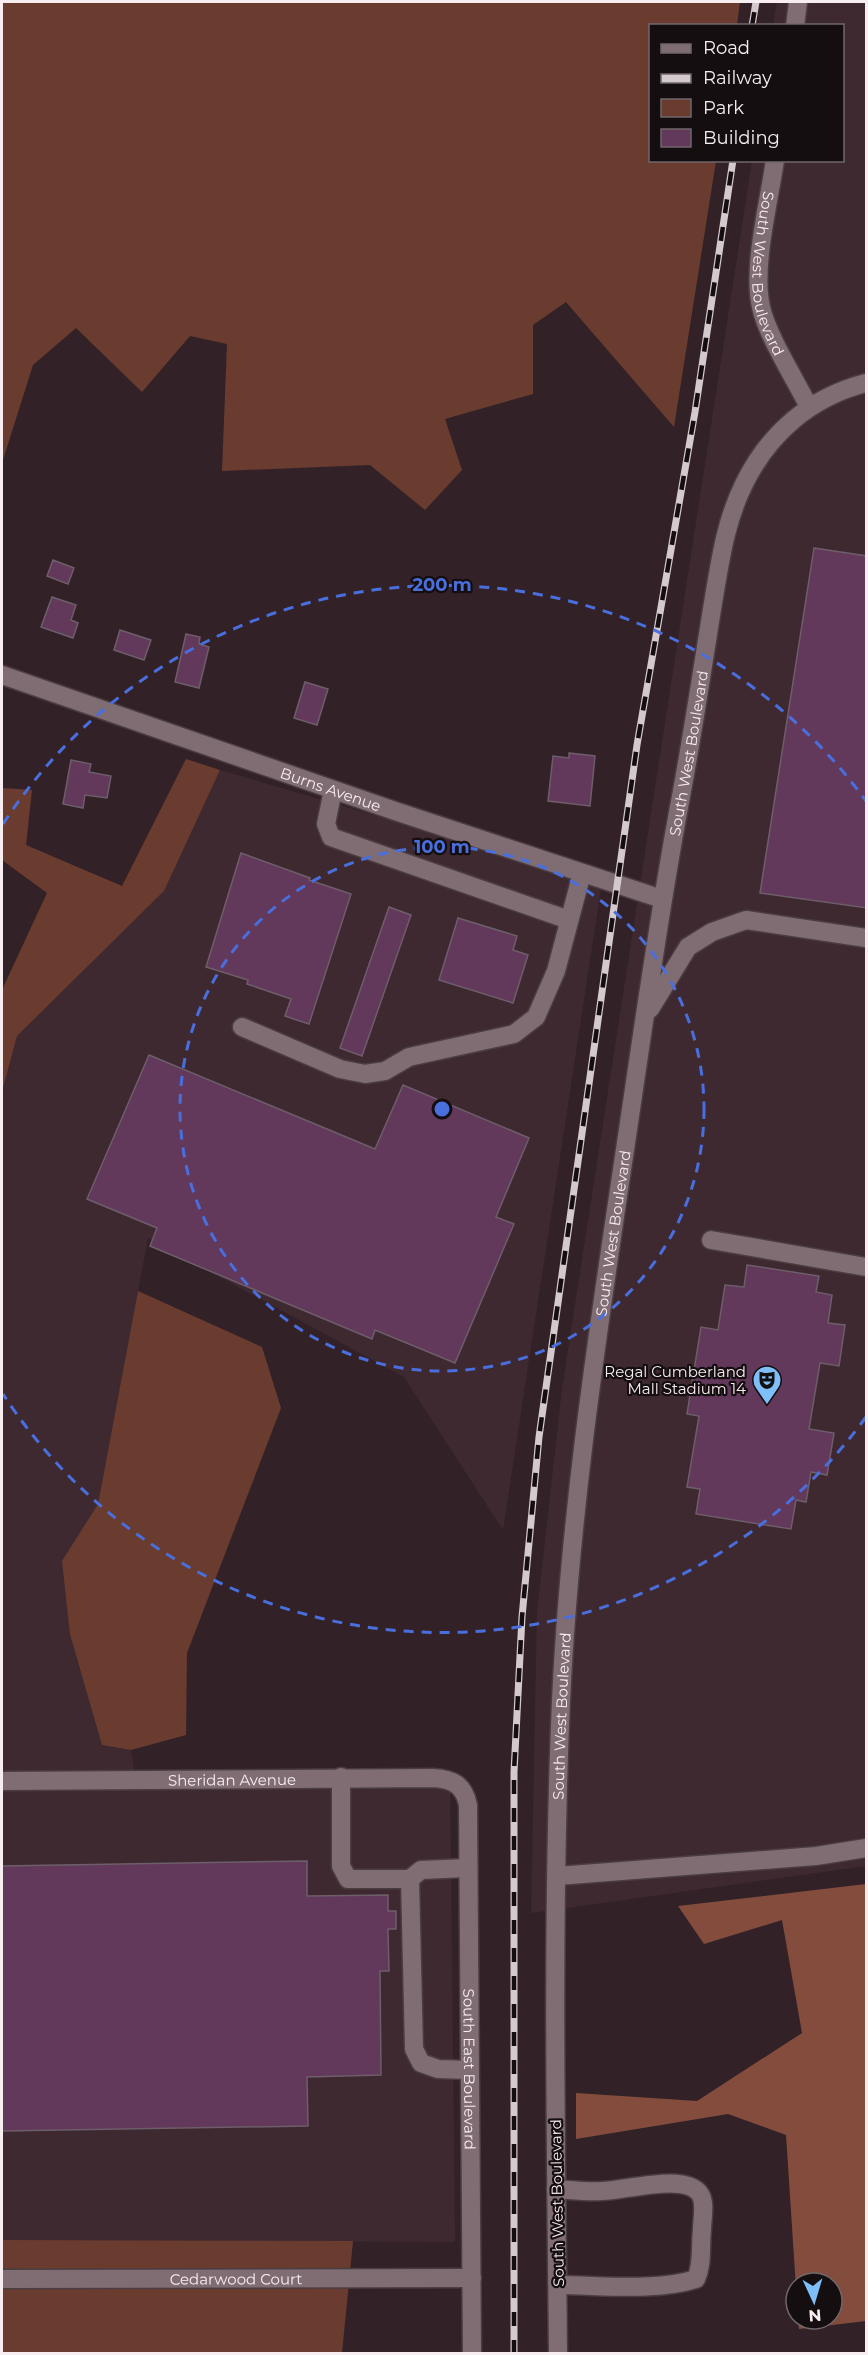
<svg xmlns="http://www.w3.org/2000/svg" width="868" height="2355" font-family="Montserrat,sans-serif">
<style>
.built{fill:#3f2931}
.green{fill:#6a3c2f}
.forest{fill:#834c3d}
.building{fill:#62385b;stroke:#6d5e6a;stroke-width:1.5}
.lines{fill:none;stroke-linecap:round;stroke-linejoin:round}
.minor-casing{stroke:#4a3d42;stroke-width:21}
.minor{stroke:#806d74;stroke-width:18}
.rail-casing{stroke:#d4c9cc;stroke-width:7}
.rail{stroke:#150e10;stroke-width:4.5;stroke-dasharray:14;stroke-linecap:butt}
.ring{fill:none;stroke:#496edd;stroke-width:3;stroke-dasharray:10 8}
.labels{text-anchor:middle;dominant-baseline:central;stroke-width:4.5;stroke-linejoin:round;paint-order:stroke}
.street-label{font-size:15px;fill:#f8edf0;stroke:#150e10}
.poi-label{font-size:15px;fill:#f8edf0;stroke:#150e10;text-anchor:end}
.centre{fill:#496edd;stroke:#150e10;stroke-width:3}
.ring-label{font-size:18px;text-anchor:middle;font-weight:bold;fill:#496edd;stroke:#150e10;stroke-width:4.5;stroke-linejoin:round;paint-order:stroke}
</style>
<rect width="100%" height="100%" fill="#322228"/>
<path class="built" d="M777 2H866V1866L531 1913 537 1613 562 1389 752 161 842 160V26L773 25Z
M220 770 602 882 503 1530 404 1377 148 1238 98 1504 62 1561 102 1745 131 1750 136 1783 450 1778 455 2242 2 2240V1092L17 1036 164 891Z"/>
<path class="green" d="M2 2H740L737 25 650 26V160L716 161 674 427 566 302 533 325V394L445 419 462 470 425 510 370 465 222 471 227 344 190 336 142 392 76 328 33 365 2 463Z
M186 759 220 770 164 891 17 1036 2 1092V990L47 893 2 860V788L32 790 26 845 122 886Z
M138 1291 262 1347 281 1408 187 1653 186 1735 131 1750 102 1745 70 1634 62 1561 98 1504Z
M2 2240 353 2241 342 2353 2 2354Z"/>
<path class="forest" d="M866 1884V2321L799 2329 798 2319H832V2283H796V2288L786 2135 728 2114 576 2139V2093L697 2101 802 2033 782 1920 704 1944 678 1906Z"/>
<path class="building" d="M814 548 867 556V908L760 893Z
M53 560 74 568 68 584 47 576Z
M52 597 76 605 71 620 78 623 73 638 41 627Z
M120 630 151 640 144 660 114 650Z
M186 634 200 637 199 644 209 647 199 688 175 682Z
M305 682 328 689 317 725 294 718Z
M569 753 595 756 590 806 548 801 553 756 569 758Z
M71 760 91 764 89 772 111 776 107 798 85 795 83 808 63 804Z
M241 853 310 878 309 880 351 894 309 1024 285 1016 291 999 247 984 248 980 206 967Z
M389 907 411 915 362 1056 340 1048Z
M458 918 517 936 513 950 528 955 513 1003 439 980Z
M149 1055 375 1149 403 1085 529 1138 496 1217 514 1224 455 1363 375 1330 372 1339 150 1246 157 1228 87 1199Z
M747 1265 819 1276 816 1292 832 1295 828 1323 845 1325 839 1366 820 1363 809 1429 834 1433 827 1475 811 1472 806 1502 796 1500 791 1529 696 1514 700 1489 687 1487 699 1416 687 1414 701 1327 718 1330 725 1285 744 1287Z
M307 1861V1896L388 1895V1911H396V1929H388L389 1971H380L381 2075 307 2077 308 2126 2 2131V1866Z"/>
<g class="lines">
<g class="minor-casing">
<g id="minor">
<path d="M795 26 798 2"/>
<path id="s1" d="M775 160C769 203 752 266 761 307 767 335 795 379 809 407"/>
<path id="s2" d="M2 675 395 811 662 899"/>
<path d="M333 790 326 824 331 837 569 920"/>
<path d="M650 1009 688 947 712 932 746 920 866 938"/>
<path d="M242 1027 340 1069 365 1074 385 1071 409 1057 514 1034 536 1017 556 971 582 873"/>
<path d="M711 1240 866 1267"/>
<path d="M341 1777V1866L348 1879H410L421 1870 467 1868"/>
<path id="s3" d="M2 1781 433 1778C453 1779 464 1785 468 1805L472 2354"/>
<path d="M557 1876 816 1856 866 1848"/>
<path d="M410 1879 414 2049 421 2063 438 2069 469 2070"/>
<path d="M556 2189C572 2190 587 2192 602 2191 624 2191 686 2172 700 2194 706 2203 702 2219 702 2230 700 2247 703 2264 696 2279 655 2292 600 2285 558 2285"/>
<path id="s4" d="M2 2279 472 2278"/>
<path id="s5" d="M558 2354C556 2144 552 1935 560 1725 567 1536 595 1349 623 1163 641 1044 657 925 679 807 692 739 702 671 713 603 720 563 725 522 744 484 769 433 811 397 866 383"/>
</g>
</g>
<use href="#minor" class="minor"/>
<g class="rail-casing">
<path id="rail" d="M752 26 756 2
M514 2354V1772L522 1617 539 1437 637 745 695 412 733 160"/>
</g>
<use href="#rail" class="rail"/>
</g>
<g class="ring">
<circle cx="442" cy="1109" r="262"/>
<path d="M866 1417A524 524 0 0 1 3 1394M3 824A524 524 0 0 1 866 801"/>
</g>
<defs>
<g id="theatre-pin" transform="scale(1.5)"><path d="M0 17L-7.5 6A9.5 9.5 0 1 1 7.5 6Z" fill="#7ebef9" stroke="#150e10"/><path d="M-5-5.5Q0-4 5-5.5V0Q5 5 0 6Q-5 5-5 0ZM-3.3-2.5H-1v1.5H-3.3ZM1-2.5H3.3v1.5H1ZM-2.8 1Q0 5.5 2.8 1Z" fill="#111"/></g>
</defs>
<g fill-rule="evenodd">
<use href="#theatre-pin" x="767" y="1380"/>
</g>
<g class="labels">
<g class="street-label">
<text stroke="none"><textPath href="#s1" startOffset="116">South West Boulevard</textPath></text>
<text stroke="none"><textPath href="#s5" startOffset="1610">South West Boulevard</textPath></text>
<text stroke="none"><textPath href="#s2" startOffset="348">Burns Avenue</textPath></text>
<text stroke="none"><textPath href="#s5" startOffset="1124">South West Boulevard</textPath></text>
<text stroke="none"><textPath href="#s5" startOffset="638">South West Boulevard</textPath></text>
<text stroke="none"><textPath href="#s3" startOffset="230">Sheridan Avenue</textPath></text>
<text stroke="none"><textPath href="#s3" startOffset="744">South East Boulevard</textPath></text>
<text transform="translate(557 2203) rotate(-91)">South West Boulevard</text>
<text stroke="none"><textPath href="#s4" startOffset="234">Cedarwood Court</textPath></text>
</g>
<g class="poi-label">
<text x="746" y="1371">Regal Cumberland<tspan x="746" dy="17">Mall Stadium 14</tspan></text>
</g>
</g>
<circle cx="442" cy="1109" r="9" class="centre"/>
<g class="ring-label">
<text x="442" y="591">200 m</text>
<text x="442" y="853">100 m</text>
</g>
<rect width="868" height="2355" fill="none" stroke="#f8edf0" stroke-width="6"/>
<rect x="649" y="24" width="195" height="138" fill="#150e10" stroke="#70676a" stroke-width="1.5"/>
<rect x="661" y="44" width="30" height="9" fill="#806d74" stroke="#70676a" stroke-width="1.5"/>
<text x="703" y="54" font-size="18" fill="#f8edf0">Road</text>
<rect x="661" y="74" width="30" height="9" fill="#d4c9cc" stroke="#70676a" stroke-width="1.5"/>
<text x="703" y="84" font-size="18" fill="#f8edf0">Railway</text>
<rect x="661" y="99" width="30" height="18" fill="#6a3c2f" stroke="#70676a" stroke-width="1.5"/>
<text x="703" y="114" font-size="18" fill="#f8edf0">Park</text>
<rect x="661" y="129" width="30" height="18" fill="#62385b" stroke="#70676a" stroke-width="1.5"/>
<text x="703" y="144" font-size="18" fill="#f8edf0">Building</text>
<g transform="translate(814 2301) rotate(176)"><circle r="28" fill="#150e10" stroke="#70676a" stroke-width="1.5"/>
<path d="M0-4.5L10 22L0 15L-10 22Z" fill="#7ebef9"/>
<text y="-9" font-size="16" font-weight="bold" text-anchor="middle" fill="#f8edf0">N</text>
</g>
</svg>
